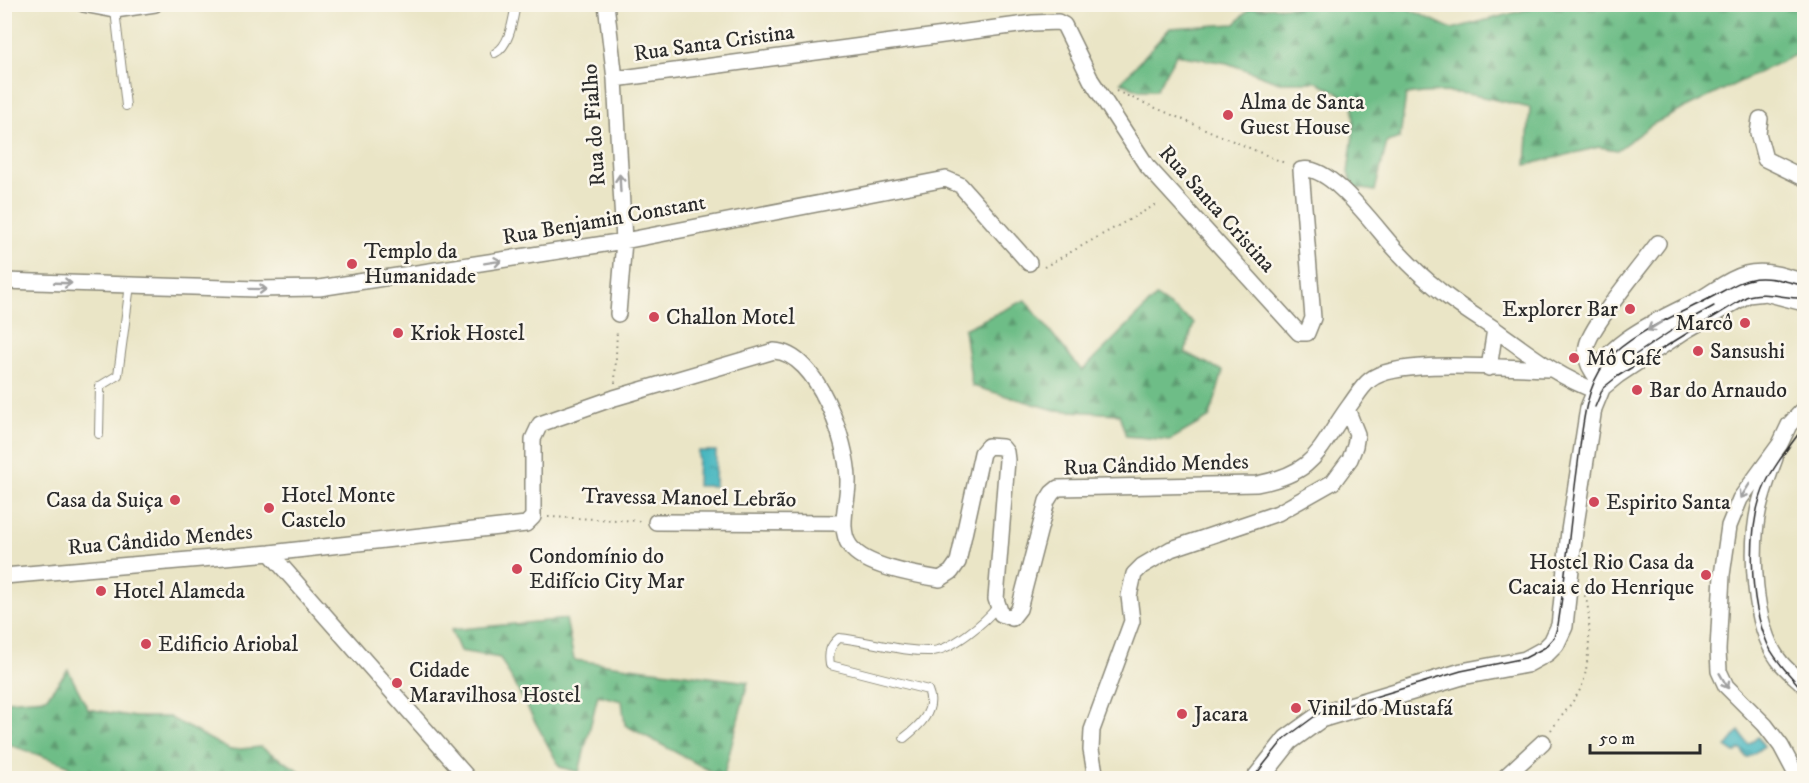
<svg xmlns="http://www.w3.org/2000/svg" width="1809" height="783" font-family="'IM FELL DW Pica',serif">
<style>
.forest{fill:url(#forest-firs);stroke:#4c7459;stroke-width:1.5}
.water{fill:url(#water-ripples);stroke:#3a7176;stroke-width:1.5}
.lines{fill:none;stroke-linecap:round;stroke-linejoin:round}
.lane-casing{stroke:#8a8878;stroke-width:10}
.street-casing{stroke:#8a8878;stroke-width:18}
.secondary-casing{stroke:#8a8878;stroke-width:24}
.path{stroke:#8a8878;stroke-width:2;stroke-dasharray:1.5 4.5;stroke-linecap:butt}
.lane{stroke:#fff;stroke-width:8}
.street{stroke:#fff;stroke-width:15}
.secondary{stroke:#fff;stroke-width:21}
.tram{stroke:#2b2b2b;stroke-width:1.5}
.oneway{stroke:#a0a0a0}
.poi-dot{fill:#d1495b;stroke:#fbf7ec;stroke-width:2}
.labels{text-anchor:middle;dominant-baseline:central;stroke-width:5;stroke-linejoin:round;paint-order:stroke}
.street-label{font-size:22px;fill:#2b2b2b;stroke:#fbf7ec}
.poi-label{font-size:22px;fill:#2b2b2b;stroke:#fbf7ec;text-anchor:start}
</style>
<defs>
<pattern id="forest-firs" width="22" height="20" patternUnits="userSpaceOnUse" patternTransform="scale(1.5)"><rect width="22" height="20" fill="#6ebd87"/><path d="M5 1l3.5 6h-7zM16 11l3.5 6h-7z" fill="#5b9a6f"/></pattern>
<pattern id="water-ripples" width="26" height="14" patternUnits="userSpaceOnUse" patternTransform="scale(1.5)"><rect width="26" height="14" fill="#48b7c0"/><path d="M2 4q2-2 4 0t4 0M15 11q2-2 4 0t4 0" fill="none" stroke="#3c959c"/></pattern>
</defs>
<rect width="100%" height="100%" fill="#fbf7ec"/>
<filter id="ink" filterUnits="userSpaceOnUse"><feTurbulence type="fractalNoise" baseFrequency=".0167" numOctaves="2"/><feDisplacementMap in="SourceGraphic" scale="12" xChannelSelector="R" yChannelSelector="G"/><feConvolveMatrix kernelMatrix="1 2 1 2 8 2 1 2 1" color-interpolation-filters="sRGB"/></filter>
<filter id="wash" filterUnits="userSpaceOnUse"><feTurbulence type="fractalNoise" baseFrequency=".008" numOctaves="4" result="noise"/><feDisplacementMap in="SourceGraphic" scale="24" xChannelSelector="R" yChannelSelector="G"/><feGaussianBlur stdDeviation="1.35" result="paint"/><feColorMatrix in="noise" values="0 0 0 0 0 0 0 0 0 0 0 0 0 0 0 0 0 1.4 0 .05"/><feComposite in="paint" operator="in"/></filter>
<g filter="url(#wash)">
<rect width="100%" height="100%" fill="#eae5c6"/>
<path class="forest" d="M1338 5H1400L1452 29 1544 5 1595 4 1635 9 1639 4 1804 5V53H1799L1653 124 1617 150 1599 147 1526 165 1530 108C1484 97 1453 87 1406 95L1400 138 1387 142 1375 191 1355 188 1348 173 1354 127 1353 101 1318 82H1279L1227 63 1176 55 1156 90H1139L1121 82 1170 28 1235 24 1250 8Z
M1156 297 1194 323 1185 353 1223 371 1210 417 1170 440 1126 436 1119 414 1055 410 972 386 964 329 1025 300 1082 371Z
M566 619 574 660 748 682 723 778 625 725 622 701 598 695 579 772 560 767 500 658 460 651 451 630Z
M68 670 88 709 135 717H169L230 750 261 747 311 778H120L94 772 83 778H72L68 765 4 743 5 701 46 698Z"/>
<path class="water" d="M698 451H716L715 486H697Z
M1739 731 1748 744 1758 737 1764 746 1747 758 1740 749 1735 753 1726 747Z"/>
</g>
<g filter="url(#ink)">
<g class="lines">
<g class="lane-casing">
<path id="lane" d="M115 10 126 106
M495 53C510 46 513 19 516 4
M99 434 100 386 118 375 130 285
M904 738C918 727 937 711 928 690L830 665C828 652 830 646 839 638 870 641 901 652 932 651 952 650 985 622 997 607"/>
</g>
<g class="street-casing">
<path id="street" d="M83 4 115 10 155 4
M606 4 615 79 624 241 618 314
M615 79 1033 23 1058 22 1064 25 1091 80 1147 166 1299 333H1307L1313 318 1301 170C1331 162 1379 233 1399 253 1411 266 1425 279 1439 290 1457 305 1477 317 1496 330 1528 353 1559 378 1597 391
M1760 119 1758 133 1765 159 1804 178
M4 281 256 289 319 288 624 241 946 179 960 185 1029 263
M1489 368 1495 329
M1599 380C1590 370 1584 359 1587 346 1589 328 1645 261 1658 243
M1775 458C1769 474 1763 490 1759 507 1750 547 1753 625 1778 659 1785 669 1796 677 1804 685
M656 522 844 523
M270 553 468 778
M4 576 270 553 526 524 533 517V439L540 424 614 398 774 351C818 353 847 442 848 479 849 500 837 528 850 546 865 567 916 575 940 579L951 572 958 562 982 453 988 446 1002 447 1006 452 1007 460 996 599 1001 614 1012 618 1019 609 1047 501 1052 493 1058 488 1257 484C1318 472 1317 450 1350 405 1356 397 1362 386 1370 380 1397 357 1514 369 1552 369
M1096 778 1091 750 1092 730 1132 621 1129 596 1134 574 1142 566 1171 549 1278 513 1333 482 1350 459 1355 446 1357 434 1347 409
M1504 778 1543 742
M1798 778 1781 746 1765 725 1726 686 1719 671 1718 650 1722 575 1729 526 1740 499 1780 444 1789 425 1804 409"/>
</g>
<g class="secondary-casing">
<path id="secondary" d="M1600 386C1591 351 1671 317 1697 304 1713 296 1728 282 1746 277 1766 272 1785 279 1804 285
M1258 778 1288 740 1320 717 1462 674 1526 662 1546 651 1554 643 1562 626 1572 531 1591 408 1600 386 1616 373 1684 328 1747 292 1766 290 1804 300"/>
</g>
<path class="path" d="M1116 91 1287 164
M1044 267 1159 203
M615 383 617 329
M548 517 641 521
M1551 730C1561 716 1577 699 1583 683 1589 663 1593 612 1584 594"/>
<use href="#lane" class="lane"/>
<use href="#street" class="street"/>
<use href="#secondary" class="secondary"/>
<path class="tram" d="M1635 355 1683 323 1714 306
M1595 407 1603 388 1618 376 1746 297C1764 290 1785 299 1804 298
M1804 426C1792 444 1775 463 1766 483 1746 525 1749 602 1768 645 1776 663 1793 677 1804 692
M1253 778 1284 739 1318 714 1461 671 1525 658 1544 648 1554 637 1558 625C1566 574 1570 522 1577 471 1582 436 1583 390 1606 362 1625 338 1667 319 1694 306 1745 282 1745 268 1804 286"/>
</g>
<defs><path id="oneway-shaft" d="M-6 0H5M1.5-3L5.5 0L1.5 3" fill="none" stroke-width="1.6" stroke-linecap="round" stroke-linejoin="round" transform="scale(1.5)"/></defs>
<g class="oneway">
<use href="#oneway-shaft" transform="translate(620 183) rotate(-93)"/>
<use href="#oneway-shaft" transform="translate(493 262) rotate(-9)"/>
<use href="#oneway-shaft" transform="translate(63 283) rotate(2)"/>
<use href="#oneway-shaft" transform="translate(258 289) rotate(1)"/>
<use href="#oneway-shaft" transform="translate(1655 326) rotate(148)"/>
<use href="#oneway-shaft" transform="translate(1745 491) rotate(123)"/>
<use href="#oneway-shaft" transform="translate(1724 681) rotate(60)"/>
</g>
</g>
<g class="poi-dot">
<circle cx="1228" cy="115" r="6"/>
<circle cx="352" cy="264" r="6"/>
<circle cx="1630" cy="309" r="6"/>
<circle cx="654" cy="317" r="6"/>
<circle cx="1745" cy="323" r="6"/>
<circle cx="398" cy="333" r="6"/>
<circle cx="1698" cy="351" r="6"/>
<circle cx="1574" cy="358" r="6"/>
<circle cx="1637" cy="390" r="6"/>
<circle cx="175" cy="500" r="6"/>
<circle cx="1594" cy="502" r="6"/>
<circle cx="269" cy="508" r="6"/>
<circle cx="517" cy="569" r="6"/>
<circle cx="1706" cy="575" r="6"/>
<circle cx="101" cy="591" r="6"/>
<circle cx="146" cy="644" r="6"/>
<circle cx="397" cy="683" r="6"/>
<circle cx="1296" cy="708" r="6"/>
<circle cx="1182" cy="714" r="6"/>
</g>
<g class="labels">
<g class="street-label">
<text transform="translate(714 43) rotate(-8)">Rua Santa Cristina</text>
<text transform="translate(594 125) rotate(-94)">Rua do Fialho</text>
<text transform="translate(1217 209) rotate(48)">Rua Santa Cristina</text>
<text transform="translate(604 220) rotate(-10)">Rua Benjamin Constant</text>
<text transform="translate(1156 465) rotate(-2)">Rua Cândido Mendes</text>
<text transform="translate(689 498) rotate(1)">Travessa Manoel Lebrão</text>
<text transform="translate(160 540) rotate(-5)">Rua Cândido Mendes</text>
</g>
<g class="poi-label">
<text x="1240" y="102">Alma de Santa<tspan x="1240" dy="25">Guest House</tspan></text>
<text x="364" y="251">Templo da<tspan x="364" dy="25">Humanidade</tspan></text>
<text x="1618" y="309" text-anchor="end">Explorer Bar</text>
<text x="666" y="317">Challon Motel</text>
<text x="1733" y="323" text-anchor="end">Marcô</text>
<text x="410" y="333">Kriok Hostel</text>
<text x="1710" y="351">Sansushi</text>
<text x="1586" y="358">Mô Café</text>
<text x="1649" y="390">Bar do Arnaudo</text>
<text x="281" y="495">Hotel Monte<tspan x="281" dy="25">Castelo</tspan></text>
<text x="163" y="500" text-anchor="end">Casa da Suiça</text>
<text x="1606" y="502">Espirito Santa</text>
<text x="529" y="556">Condomínio do<tspan x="529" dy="25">Edifício City Mar</tspan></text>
<text x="1694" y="562" text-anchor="end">Hostel Rio Casa da<tspan x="1694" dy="25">Cacaia e do Henrique</tspan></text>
<text x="113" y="591">Hotel Alameda</text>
<text x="158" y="644">Edificio Ariobal</text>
<text x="409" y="670">Cidade<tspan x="409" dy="25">Maravilhosa Hostel</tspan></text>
<text x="1308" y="708">Vinil do Mustafá</text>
<text x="1194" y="714">Jacara</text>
</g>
</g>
<rect width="1809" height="783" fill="none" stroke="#fbf7ec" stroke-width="24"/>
<path d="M1590 744v9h110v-9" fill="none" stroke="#2b2b2b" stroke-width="3"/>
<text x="1599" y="744" font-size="18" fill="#2b2b2b" stroke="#fbf7ec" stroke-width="4.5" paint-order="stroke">50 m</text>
</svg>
